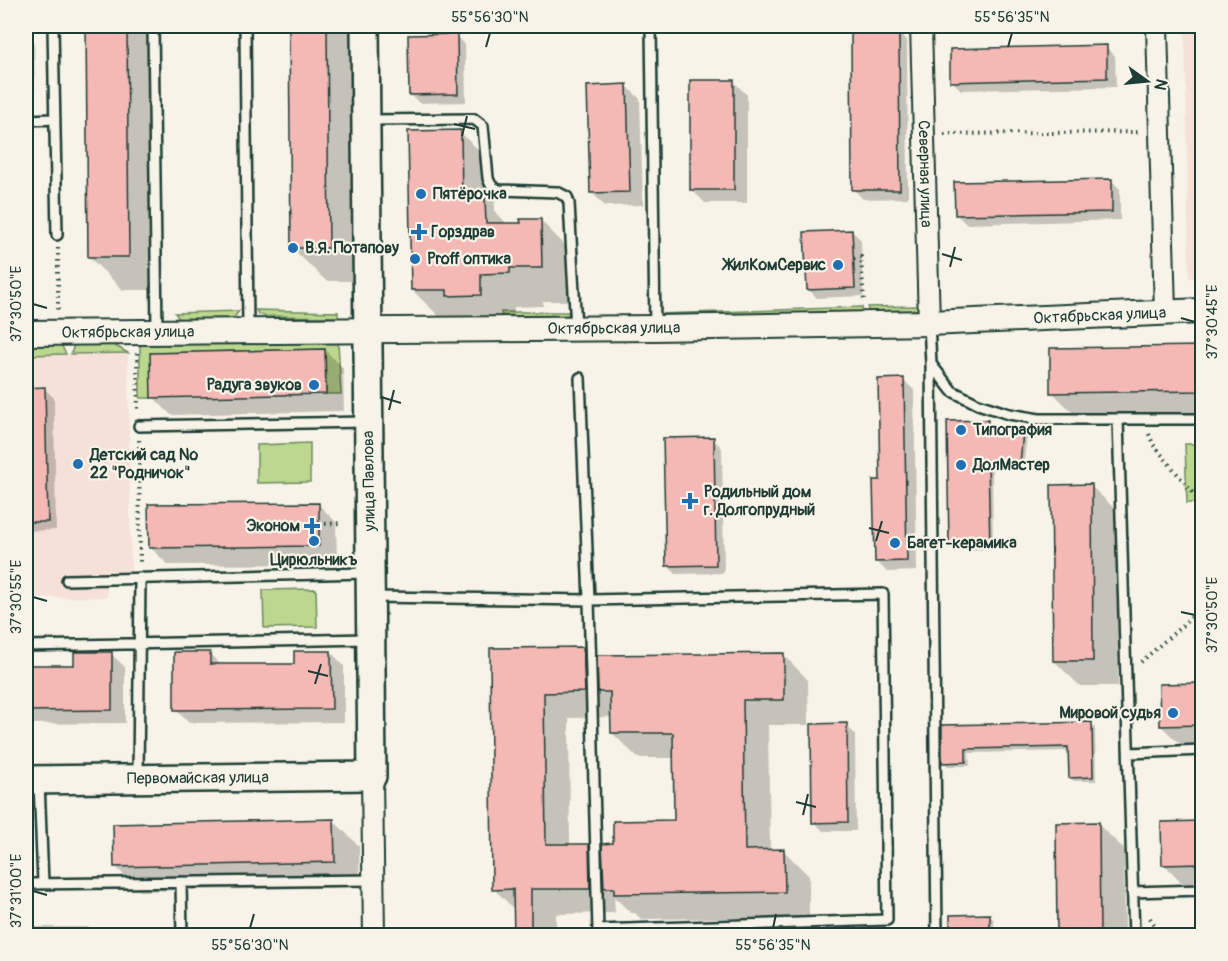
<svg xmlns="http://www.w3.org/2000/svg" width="1228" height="961" font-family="Pangolin,sans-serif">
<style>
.built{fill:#f6e1d9}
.green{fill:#bcd78e;stroke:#6e8a61;stroke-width:1.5}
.shadow{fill:#0003;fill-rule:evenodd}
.building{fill:#f4b8b5;stroke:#1f3d34;stroke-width:1.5}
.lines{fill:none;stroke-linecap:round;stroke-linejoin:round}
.service-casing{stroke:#1f3d34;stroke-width:14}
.minor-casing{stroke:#1f3d34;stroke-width:24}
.tertiary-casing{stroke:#1f3d34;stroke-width:28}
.secondary-casing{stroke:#1f3d34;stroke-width:32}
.path{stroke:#1f3d34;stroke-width:4;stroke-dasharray:1.5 4.5;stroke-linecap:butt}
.service{stroke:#f7f3e8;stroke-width:9}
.minor{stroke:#f7f3e8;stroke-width:20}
.tertiary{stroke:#f7f3e8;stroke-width:24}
.secondary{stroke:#f7f3e8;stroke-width:27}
.ticks{fill:none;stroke:#1f3d34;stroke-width:2}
.poi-dot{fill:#1f6fb2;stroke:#f7f3e8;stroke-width:2}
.labels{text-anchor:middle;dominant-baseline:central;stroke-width:4.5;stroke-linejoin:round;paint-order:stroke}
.street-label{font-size:16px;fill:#1f3d34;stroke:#f7f3e8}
.poi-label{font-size:16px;font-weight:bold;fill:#1f3d34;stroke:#f7f3e8;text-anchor:start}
.neatline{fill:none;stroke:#1f3d34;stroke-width:2}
.ticks-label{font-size:15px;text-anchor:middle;fill:#1f3d34}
</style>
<rect width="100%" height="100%" fill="#f7f3e8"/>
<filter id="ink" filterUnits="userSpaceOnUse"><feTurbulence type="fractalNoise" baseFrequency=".0167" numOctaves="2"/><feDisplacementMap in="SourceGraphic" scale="12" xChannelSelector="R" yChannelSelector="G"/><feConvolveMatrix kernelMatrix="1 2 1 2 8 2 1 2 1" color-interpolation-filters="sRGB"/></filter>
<g filter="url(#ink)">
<path class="built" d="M1185 26H1202V278H1189Z
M128 353 131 573H107V597L26 598V355Z"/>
<path class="green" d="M919 306V314L868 315V307Z
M862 307 863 315 662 320 659 314Z
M256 310 338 312V317L265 316 258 314Z
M239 311 233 319 226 322 180 320 175 313Z
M501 312H570L564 319 502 317Z
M140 342H338L341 394H326L325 349 151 353V398H140Z
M112 344 128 353 71 354 74 345Z
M26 345H61L66 354 26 355Z
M310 443V482L257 483V445Z
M1185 444H1202V503H1187Z
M316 589 317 627 264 628 263 590Z"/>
<path class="shadow" d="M87 26H160L162 290H123L89 257Z
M290 26H359L362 281H326L292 248Z
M898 31 907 40 908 198 863 199 854 190Z
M26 33 34 41 35 92 26 93Z
M456 36 465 45 466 102 419 103 410 94Z
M1106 47 1115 56 1116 87 961 90 952 81Z
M733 81 747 95V203H705L692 190Z
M627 86 640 99 643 205 605 206 592 193Z
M460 132 494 165 495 211 508 225 522 224 540 220 574 254 575 301H543V306L514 307V328L446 323 412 290Z
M1111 180 1120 189V220L966 224 957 215Z
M852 231 861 240 863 296 817 298 808 289Z
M1202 348V416L1077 417 1052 392Z
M325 350 343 368 344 411 171 415 153 397Z
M903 380 914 390 917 571 887 572 876 561 882 481Z
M26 389H45L54 398 56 530 26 531Z
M987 422 991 426V429L1023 433 1027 437 1023 467 992 464 993 549 954 550 950 546Z
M713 439 722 448 724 573 676 574 667 565Z
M1091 486 1117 511 1118 686H1080L1054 661Z
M318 504 336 522 337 564 168 565 150 547Z
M582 648 599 665 783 654 808 680 809 725H768L770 851 783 850 809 876V917L641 919 635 913H631L614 897 615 913 556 914V936H515V910L494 889 492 649ZM612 717V733L638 758H674L675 822 615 845 604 861 588 845H570L569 718Z
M331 652 344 666V722L189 723 175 709 209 653 221 665H296Z
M111 654 125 667V723L26 724V667L76 666Z
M1202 684V751H1187L1161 726Z
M1091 724 1095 728 1096 781H1074L1070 777V751L969 753 970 766H948L943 762V727Z
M846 725 855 734 856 831H823L814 822Z
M334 821 359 846 360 887 140 891 115 866Z
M1202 823V890H1189L1164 864Z
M1098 824 1124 849 1125 936H1059Z
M990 916 994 920V936H952Z
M30 927H88L96 936H30Z"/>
<path class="building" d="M86 26H127L129 257H88Z
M289 26H327L329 248H291Z
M899 30 900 190H852L851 31Z
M457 34 458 94 409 95 408 35Z
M1107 45V78L950 82V49Z
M690 80H734V190H690Z
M627 84 630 192 590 193 587 86Z
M461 130 462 200 485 199 486 223H521L520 219H541L542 268H510V273L481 274V295L447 296V290H411L408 131Z
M1112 179V212L955 215 954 182Z
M852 230 855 288 807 290 804 232Z
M1203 346V391L1050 393V348Z
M325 349 326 394 151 398 150 353Z
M904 378 907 561 875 562 873 480H880L878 379Z
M45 387 48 522H26V388Z
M988 420V428L1023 431 1020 464 988 461 990 546 949 547 947 421Z
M714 437 716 565 666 566 663 438Z
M1092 484 1093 661H1053L1051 485Z
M319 503V546L149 548 148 504Z
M583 647 585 692 544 693 546 844H589L590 889H531V936H514L513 889 492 890 490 648Z
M294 651H331L332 709 174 710V652H210V664H294Z
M74 652H112V710L26 711V665H74Z
M784 653V700H743L745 850 784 849 785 892 614 894V888H604L602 844 613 843V821L674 820 673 733H611L610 692H598L597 655Z
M1203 683V725L1160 726 1159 684Z
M1092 722 1093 777 1069 778 1068 747 966 749V762L942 763V725Z
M847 723 848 822 812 823 811 724Z
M334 819 335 862 114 867 113 824Z
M1203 821V864L1162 865 1161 822Z
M1099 822 1100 936H1057L1056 823Z
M990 914V936H950V915Z"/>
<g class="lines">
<g class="service-casing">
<path id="service" d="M53 26 57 235
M153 26 157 331
M245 26 248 329
M651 26 655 328
M26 120 55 119
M369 120 474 119 483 126 488 178C490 185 492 187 499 190L557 192 567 197 569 203 576 328
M929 323 931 364 937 936
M931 364 952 391 978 404 1009 414 1039 419H1202
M1118 420 1134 936
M139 426 367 422
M67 580 367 573
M883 594 887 920 598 930 589 600Z
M372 597 589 600 580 378
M26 646 368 639
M1129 753 1202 750
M138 776 140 578
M39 782 43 883
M181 882 182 936
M26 884 373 880
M1132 892 1202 890"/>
</g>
<g class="minor-casing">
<g id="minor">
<path id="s1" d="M921 26 929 323"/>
<path d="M1157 26 1165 312"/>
<path d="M372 776 374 936"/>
</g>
</g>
<g class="tertiary-casing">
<g id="tertiary">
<path id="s2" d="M26 333 655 328 929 323 1202 311"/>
</g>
</g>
<g class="secondary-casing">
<g id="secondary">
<path id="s3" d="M26 780 372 776 365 26"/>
</g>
</g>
<path class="path" d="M944 134 1140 132
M58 248V313
M854 259 861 257 864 303
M137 353 138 412
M1149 434 1153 444 1202 504
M139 440 140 565
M319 524 343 523
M1141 662 1202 608
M1150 918 1162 936"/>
<use href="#service" class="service"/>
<use href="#minor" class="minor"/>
<use href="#tertiary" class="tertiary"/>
<use href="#secondary" class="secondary"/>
</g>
</g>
<path class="ticks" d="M486 47 490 33M1008 47 1012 33M454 124 475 129M462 136 467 116M942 254 962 260M950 267 955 247M33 304 47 308M1181 318 1195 322M381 397 401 403M389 410 394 390M869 528 889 533M876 541 882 521M33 597 47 601M1181 612 1195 615M308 671 328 676M315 684 321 664M796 802 816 807M803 815 808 794M33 891 47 895M250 928 254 914M773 928 776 914"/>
<g class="poi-dot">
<circle cx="421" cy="194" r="6"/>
<path d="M416 223h6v6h6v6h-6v6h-6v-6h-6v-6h6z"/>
<circle cx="293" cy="248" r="6"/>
<circle cx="415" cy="259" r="6"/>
<circle cx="838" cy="265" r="6"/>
<circle cx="314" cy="385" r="6"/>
<circle cx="961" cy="430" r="6"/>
<circle cx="78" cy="464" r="6"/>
<circle cx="961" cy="465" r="6"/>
<path d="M687 492h6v6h6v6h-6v6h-6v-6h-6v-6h6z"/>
<path d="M309 517h6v6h6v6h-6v6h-6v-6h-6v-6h6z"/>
<circle cx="314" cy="541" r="6"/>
<circle cx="895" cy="543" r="6"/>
<circle cx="1173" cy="713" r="6"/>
</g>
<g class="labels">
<g class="street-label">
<text stroke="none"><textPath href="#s1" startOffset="148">Северная улица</textPath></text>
<text stroke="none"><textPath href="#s2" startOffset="1074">Октябрьская улица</textPath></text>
<text stroke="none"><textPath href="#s2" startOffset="588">Октябрьская улица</textPath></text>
<text stroke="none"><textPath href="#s2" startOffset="102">Октябрьская улица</textPath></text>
<text transform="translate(369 481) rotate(-91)">улица Павлова</text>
<text stroke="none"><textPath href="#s3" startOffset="172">Первомайская улица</textPath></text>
</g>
<g class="poi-label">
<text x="433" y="194">Пятёрочка</text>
<text x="431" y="232">Горздрав</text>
<text x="305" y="248">В.Я. Потапову</text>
<text x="427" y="259">Proff оптика</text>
<text x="826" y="265" text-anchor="end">ЖилКомСервис</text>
<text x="302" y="385" text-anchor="end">Радуга звуков</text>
<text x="973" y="430">Типография</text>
<text x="90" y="455">Детский сад №<tspan x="90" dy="18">22 "Родничок"</tspan></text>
<text x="973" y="465">ДолМастер</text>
<text x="704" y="492">Родильный дом<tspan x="704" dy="18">г. Долгопрудный</tspan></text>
<text x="300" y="526" text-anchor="end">Эконом</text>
<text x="907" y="543">Багет-керамика</text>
<text x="314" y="560" text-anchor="middle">Цирюльникъ</text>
<text x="1161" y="713" text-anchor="end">Мировой судья</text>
</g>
</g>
<rect width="1228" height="961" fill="none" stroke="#f7f3e8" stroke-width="66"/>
<g transform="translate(1147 81) rotate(105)" stroke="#f7f3e8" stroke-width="4.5" paint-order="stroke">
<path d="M0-4.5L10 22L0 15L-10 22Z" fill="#1f3d34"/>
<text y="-9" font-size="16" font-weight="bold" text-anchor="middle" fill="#1f3d34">N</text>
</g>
<rect x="33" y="33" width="1162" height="895" class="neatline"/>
<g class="ticks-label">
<text x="490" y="22">55°56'30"N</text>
<text x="1012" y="22">55°56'35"N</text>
<text transform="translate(16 304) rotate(-90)" y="5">37°30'50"E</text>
<text transform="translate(1212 322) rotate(-90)" y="5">37°30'45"E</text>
<text transform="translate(16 597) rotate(-90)" y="5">37°30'55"E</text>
<text transform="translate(1212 615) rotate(-90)" y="5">37°30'50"E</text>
<text transform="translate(16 891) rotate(-90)" y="5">37°31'00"E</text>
<text x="250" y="950">55°56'30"N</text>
<text x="773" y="950">55°56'35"N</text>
</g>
</svg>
